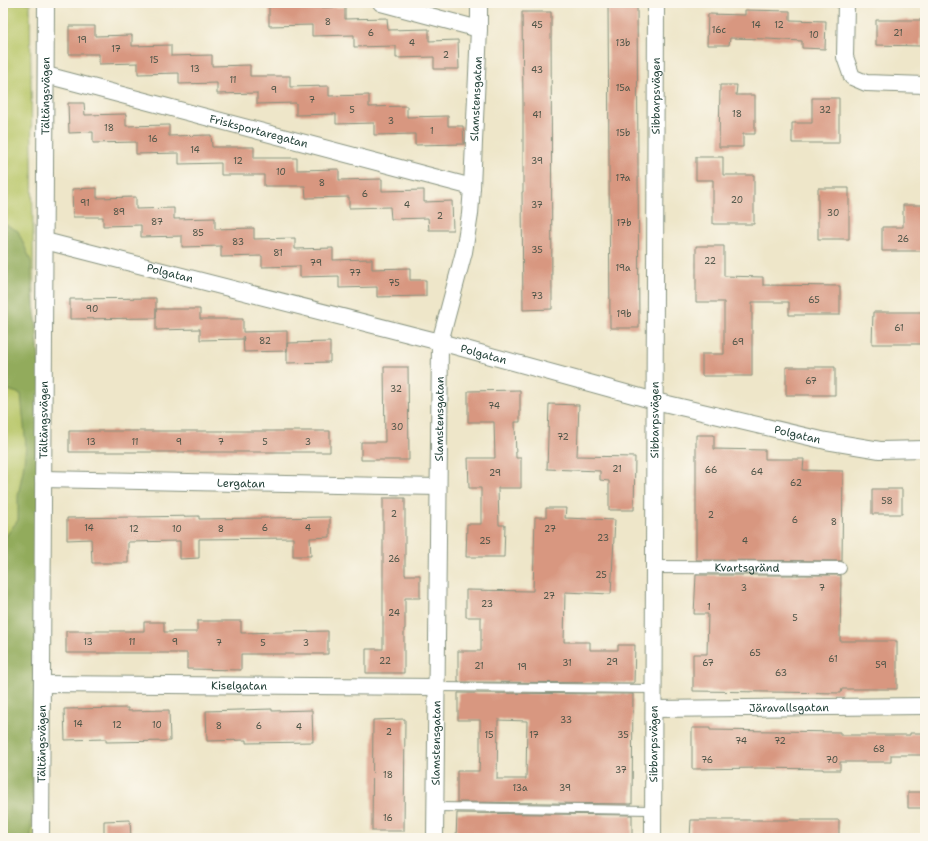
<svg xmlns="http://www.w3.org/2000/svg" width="928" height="841" font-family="'Shantell Sans',sans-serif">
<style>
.green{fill:#b8c668;stroke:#6c824e}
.forest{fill:#92ab5c;stroke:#587448}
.building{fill:#d89780;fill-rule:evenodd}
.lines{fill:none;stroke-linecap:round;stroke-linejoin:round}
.service-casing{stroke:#86927e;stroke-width:10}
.pedestrian-casing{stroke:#86927e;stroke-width:14}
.minor-casing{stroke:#86927e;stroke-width:18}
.service{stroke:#fff;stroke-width:8}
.pedestrian{stroke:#fff;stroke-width:12}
.minor{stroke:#fff;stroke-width:16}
.labels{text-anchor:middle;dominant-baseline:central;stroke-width:3;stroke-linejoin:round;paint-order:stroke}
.number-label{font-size:9px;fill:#4d5447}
.street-label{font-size:11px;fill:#1f3d34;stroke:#fbf7ec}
</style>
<rect width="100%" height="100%" fill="#fbf7ec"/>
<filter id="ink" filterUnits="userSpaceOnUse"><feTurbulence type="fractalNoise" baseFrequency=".025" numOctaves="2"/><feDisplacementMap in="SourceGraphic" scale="8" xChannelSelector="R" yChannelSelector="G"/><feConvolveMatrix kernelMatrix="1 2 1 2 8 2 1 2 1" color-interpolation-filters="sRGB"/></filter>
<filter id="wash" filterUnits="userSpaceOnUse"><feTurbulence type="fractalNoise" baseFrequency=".012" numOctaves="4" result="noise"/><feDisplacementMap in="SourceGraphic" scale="16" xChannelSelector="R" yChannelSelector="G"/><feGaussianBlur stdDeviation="0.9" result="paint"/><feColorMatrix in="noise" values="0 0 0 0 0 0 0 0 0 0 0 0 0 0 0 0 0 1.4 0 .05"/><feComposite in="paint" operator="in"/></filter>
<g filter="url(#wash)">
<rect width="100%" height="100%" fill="#eee6c9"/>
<path class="green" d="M3 3H30L37 527 35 838H3Z"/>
<path class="forest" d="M3 223 18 231 31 261 32 289 37 326 41 395 31 838H3L4 590 3 587V540L18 520V496L23 470 26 446 21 394 5 389 3 392Z"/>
<g id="blocks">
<path class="building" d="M269 3H302V8L345 7V19L387 18 388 30 429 29V41L458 40 459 69H434V57L396 58V46L354 47V35L312 36V25L269 26Z
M608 3H637L639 328H610Z
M745 10 790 11V20L826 21 825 49 802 48V41L767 39 730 38 729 45H707L708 14 745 15Z
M522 12H551L552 309 523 310 522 192H523V102Z
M876 20H921V46L876 45Z
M69 26H95V36L132 35V46L171 45V56L212 55V66L250 65V76H290V87L329 86V96L369 95V107L407 106V117L448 116V126H463L464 144 415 145V134L374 135V123L336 124V114L296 115V103L257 104V93L217 94V83L179 84V73L138 74V63L99 64V54H69Z
M720 85H737L736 95H755V134H743V147H719Z
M812 98H839V143H792V123H812Z
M68 103H84L85 115 126 114V126L169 125V136L211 135 212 147H254V158H297V170L339 169V180L382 179V191L424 190V202L452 201 453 230H429L428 218 391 219 390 207 349 208V197L306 198 305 186H264V175H221V163L179 164V153L136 154V142L93 143V132L69 133Z
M696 157H723V175H754V224H713V180H696Z
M97 188V198L136 197V209L174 208V219L215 218V229L254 228V239L295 238V249L333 248V260L372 259V269L410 268V280H426V296L377 297V287L339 288V276L300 277V266L262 267V256L221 257V246L182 247V236L141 237V225L103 226V217H73L72 189Z
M818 188H849V239H818Z
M903 205H925V251H882V227H903Z
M696 246H724V276L763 277V285L840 286V315H789V302H752V376H702V354H724V302H696Z
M156 298V318L70 319V299Z
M156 309H200V319H243V332L287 331V351L244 352 243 336 244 339 200 340V329L156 330Z
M873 312H925V344H872Z
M330 342V362L287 363V343Z
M384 367H408L409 460H361V442H385Z
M786 367H835V395H786Z
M520 390V422H515L516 458H521V488H498L499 525H505L504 557H466L467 524H481V488H469L468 458H495L494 422H468V391Z
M549 404 579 405 577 456 635 457 634 510H609V481L600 480V471L547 469Z
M69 431H330V452H69Z
M696 435H714V449L765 450V459H804L803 470 843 471 842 561 696 560Z
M872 489H902V514H872Z
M383 498H405V575H420V598H405V629H404V673H366V649H383Z
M546 508H566L565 518 615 520 611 594 565 592 564 642H590V650H618V645H635L634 683 458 682V651H481V617H466V590L533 591 535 517H546Z
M199 516V519L330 517V537L310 538 311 556H293V538L199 539V558L180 559V541L128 542V563H92L91 539 67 540V518Z
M696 575H841L840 641H897V689H842L841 693 693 691V654H707L708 614H694Z
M197 621H241V633L328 631V654H241V670L187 669V653H66V631H144V622H164V632H197Z
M458 693 633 694 632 804 457 802V771H479L480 749V720H458ZM498 720 527 721 526 779H497Z
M128 708V711L169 710 170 741 106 742V739L65 740 64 709Z
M272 709V711L312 710 313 742 246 743V740L207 741 206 711Z
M405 719 404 831H372L373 720Z
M692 728H710V730L840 732V735H910V733H925V755H891V762H840V770H823V769L760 768 692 769Z
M908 792H925V808H908Z
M457 813 632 815V838H456Z
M130 820 131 838H104V821Z
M691 820H839V838H690Z"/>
</g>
</g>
<g filter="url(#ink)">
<use href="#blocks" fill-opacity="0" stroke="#86927e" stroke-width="1"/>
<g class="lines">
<g class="service-casing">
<path id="service" d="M437 687 654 689
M435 807 653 810"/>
</g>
<g class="pedestrian-casing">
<g id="pedestrian">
<path id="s1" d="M654 567 840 568"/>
</g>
</g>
<g class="minor-casing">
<g id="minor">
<path d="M381 3 479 29"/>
<path d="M846 3 845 57 852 77 866 83 925 85"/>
<path id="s2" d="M46 75 472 187"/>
<path id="s3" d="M45 241 440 342 655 401 826 441 880 450 925 449"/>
<path id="s4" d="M43 479 438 487"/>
<path id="s5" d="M42 684 437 687"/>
<path id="s6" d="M654 709 925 706"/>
<path id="s7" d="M41 838 46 3"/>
<path id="s8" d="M435 838 440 342 464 252 470 214 472 187 479 29V3"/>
<path id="s9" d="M653 838 656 3"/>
</g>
</g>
<use href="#service" class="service"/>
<use href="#pedestrian" class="pedestrian"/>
<use href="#minor" class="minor"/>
</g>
</g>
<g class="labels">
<g class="number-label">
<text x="328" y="22">8</text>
<text x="537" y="25">45</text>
<text x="756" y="25">14</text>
<text x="779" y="25">12</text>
<text x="719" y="30">16c</text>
<text x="371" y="33">6</text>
<text x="898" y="33">21</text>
<text x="814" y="35">10</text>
<text x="82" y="40">19</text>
<text x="412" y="43">4</text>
<text x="623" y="43">13b</text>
<text x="116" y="49">17</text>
<text x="446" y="55">2</text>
<text x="154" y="60">15</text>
<text x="195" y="69">13</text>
<text x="537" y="70">43</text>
<text x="233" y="80">11</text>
<text x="623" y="88">15a</text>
<text x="274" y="90">9</text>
<text x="312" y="100">7</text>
<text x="352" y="110">5</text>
<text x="825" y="110">32</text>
<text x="737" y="114">18</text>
<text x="537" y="115">41</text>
<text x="391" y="121">3</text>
<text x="109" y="128">18</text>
<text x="432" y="131">1</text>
<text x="623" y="133">15b</text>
<text x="153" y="139">16</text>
<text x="195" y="150">14</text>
<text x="238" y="161">12</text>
<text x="537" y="161">39</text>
<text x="281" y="172">10</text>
<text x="623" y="178">17a</text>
<text x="322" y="183">8</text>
<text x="365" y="194">6</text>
<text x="737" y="200">20</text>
<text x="85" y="203">91</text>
<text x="407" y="205">4</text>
<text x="537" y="205">37</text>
<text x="119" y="212">89</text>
<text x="833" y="213">30</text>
<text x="440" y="216">2</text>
<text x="157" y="222">87</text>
<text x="624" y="223">17b</text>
<text x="198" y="233">85</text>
<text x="903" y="239">26</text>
<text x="238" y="242">83</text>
<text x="537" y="250">35</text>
<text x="278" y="253">81</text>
<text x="710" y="261">22</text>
<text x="316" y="263">79</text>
<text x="623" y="268">19a</text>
<text x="355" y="273">77</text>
<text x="394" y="283">75</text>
<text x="537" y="296">73</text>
<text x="814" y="300">65</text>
<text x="92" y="309">90</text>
<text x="624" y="314">19b</text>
<text x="899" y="328">61</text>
<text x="265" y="341">82</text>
<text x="738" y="342">69</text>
<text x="811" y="381">67</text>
<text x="396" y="389">32</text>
<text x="494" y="406">74</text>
<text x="397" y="427">30</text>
<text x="563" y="437">72</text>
<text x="91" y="442">13</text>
<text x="135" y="442">11</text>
<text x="179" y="442">9</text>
<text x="221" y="442">7</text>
<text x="265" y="442">5</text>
<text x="308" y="442">3</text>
<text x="617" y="469">21</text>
<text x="711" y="470">66</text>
<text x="757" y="472">64</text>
<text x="495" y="473">29</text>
<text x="796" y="483">62</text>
<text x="887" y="501">58</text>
<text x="394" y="514">2</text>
<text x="711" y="515">2</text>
<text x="795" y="520">6</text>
<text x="834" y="522">8</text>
<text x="89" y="528">14</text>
<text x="265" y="528">6</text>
<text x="308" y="528">4</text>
<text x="134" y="529">12</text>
<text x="177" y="529">10</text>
<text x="221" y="529">8</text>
<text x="550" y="529">27</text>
<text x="603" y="538">23</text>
<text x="485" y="541">25</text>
<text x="745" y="541">4</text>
<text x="394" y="559">26</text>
<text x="601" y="575">25</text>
<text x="744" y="588">3</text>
<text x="822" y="588">7</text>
<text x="549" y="596">27</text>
<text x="487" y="604">23</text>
<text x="709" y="607">1</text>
<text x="394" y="613">24</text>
<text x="795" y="618">5</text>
<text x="88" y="642">13</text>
<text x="132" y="642">11</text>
<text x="175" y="642">9</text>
<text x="219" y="643">7</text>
<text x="263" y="643">5</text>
<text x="306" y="643">3</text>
<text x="755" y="653">65</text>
<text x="833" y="659">61</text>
<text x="385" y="661">22</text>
<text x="612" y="662">29</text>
<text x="567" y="663">31</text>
<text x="708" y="663">67</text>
<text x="881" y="665">59</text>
<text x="479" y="666">21</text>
<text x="522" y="667">19</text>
<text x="781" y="673">63</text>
<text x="566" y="720">33</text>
<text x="78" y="724">14</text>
<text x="117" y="725">12</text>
<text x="157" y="725">10</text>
<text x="219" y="726">8</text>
<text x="259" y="726">6</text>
<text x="299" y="727">4</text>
<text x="389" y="732">2</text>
<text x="489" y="735">15</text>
<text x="534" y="735">17</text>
<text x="623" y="735">35</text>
<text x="741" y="741">74</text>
<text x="780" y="741">72</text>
<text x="879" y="749">68</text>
<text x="707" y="760">76</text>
<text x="832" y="760">70</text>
<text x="621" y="770">37</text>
<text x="388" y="775">18</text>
<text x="520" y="788">13a</text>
<text x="565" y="788">39</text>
<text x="388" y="818">16</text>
</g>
<g class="street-label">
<text stroke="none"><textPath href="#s7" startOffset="742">Tältängsvägen</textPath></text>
<text stroke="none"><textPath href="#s9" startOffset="742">Sibbarpsvägen</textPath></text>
<text stroke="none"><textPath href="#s8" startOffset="743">Slamstensgatan</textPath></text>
<text stroke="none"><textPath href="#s2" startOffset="220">Frisksportaregatan</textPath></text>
<text stroke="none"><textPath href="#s3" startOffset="129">Polgatan</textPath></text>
<text stroke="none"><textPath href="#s3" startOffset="453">Polgatan</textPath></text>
<text stroke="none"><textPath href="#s8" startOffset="419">Slamstensgatan</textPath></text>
<text stroke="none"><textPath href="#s7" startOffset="418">Tältängsvägen</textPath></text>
<text stroke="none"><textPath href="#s9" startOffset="418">Sibbarpsvägen</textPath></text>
<text stroke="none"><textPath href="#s3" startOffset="777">Polgatan</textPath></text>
<text stroke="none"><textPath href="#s4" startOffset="198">Lergatan</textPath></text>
<text stroke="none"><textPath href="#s1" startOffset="93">Kvartsgränd</textPath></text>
<text stroke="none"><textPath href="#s5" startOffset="197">Kiselgatan</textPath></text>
<text stroke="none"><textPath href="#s6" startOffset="135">Järavallsgatan</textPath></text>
<text stroke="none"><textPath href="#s8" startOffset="95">Slamstensgatan</textPath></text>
<text stroke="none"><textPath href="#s7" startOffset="94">Tältängsvägen</textPath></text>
<text stroke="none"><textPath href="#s9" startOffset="94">Sibbarpsvägen</textPath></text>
</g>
</g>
<rect width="928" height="841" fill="none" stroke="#fbf7ec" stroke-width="16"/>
</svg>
